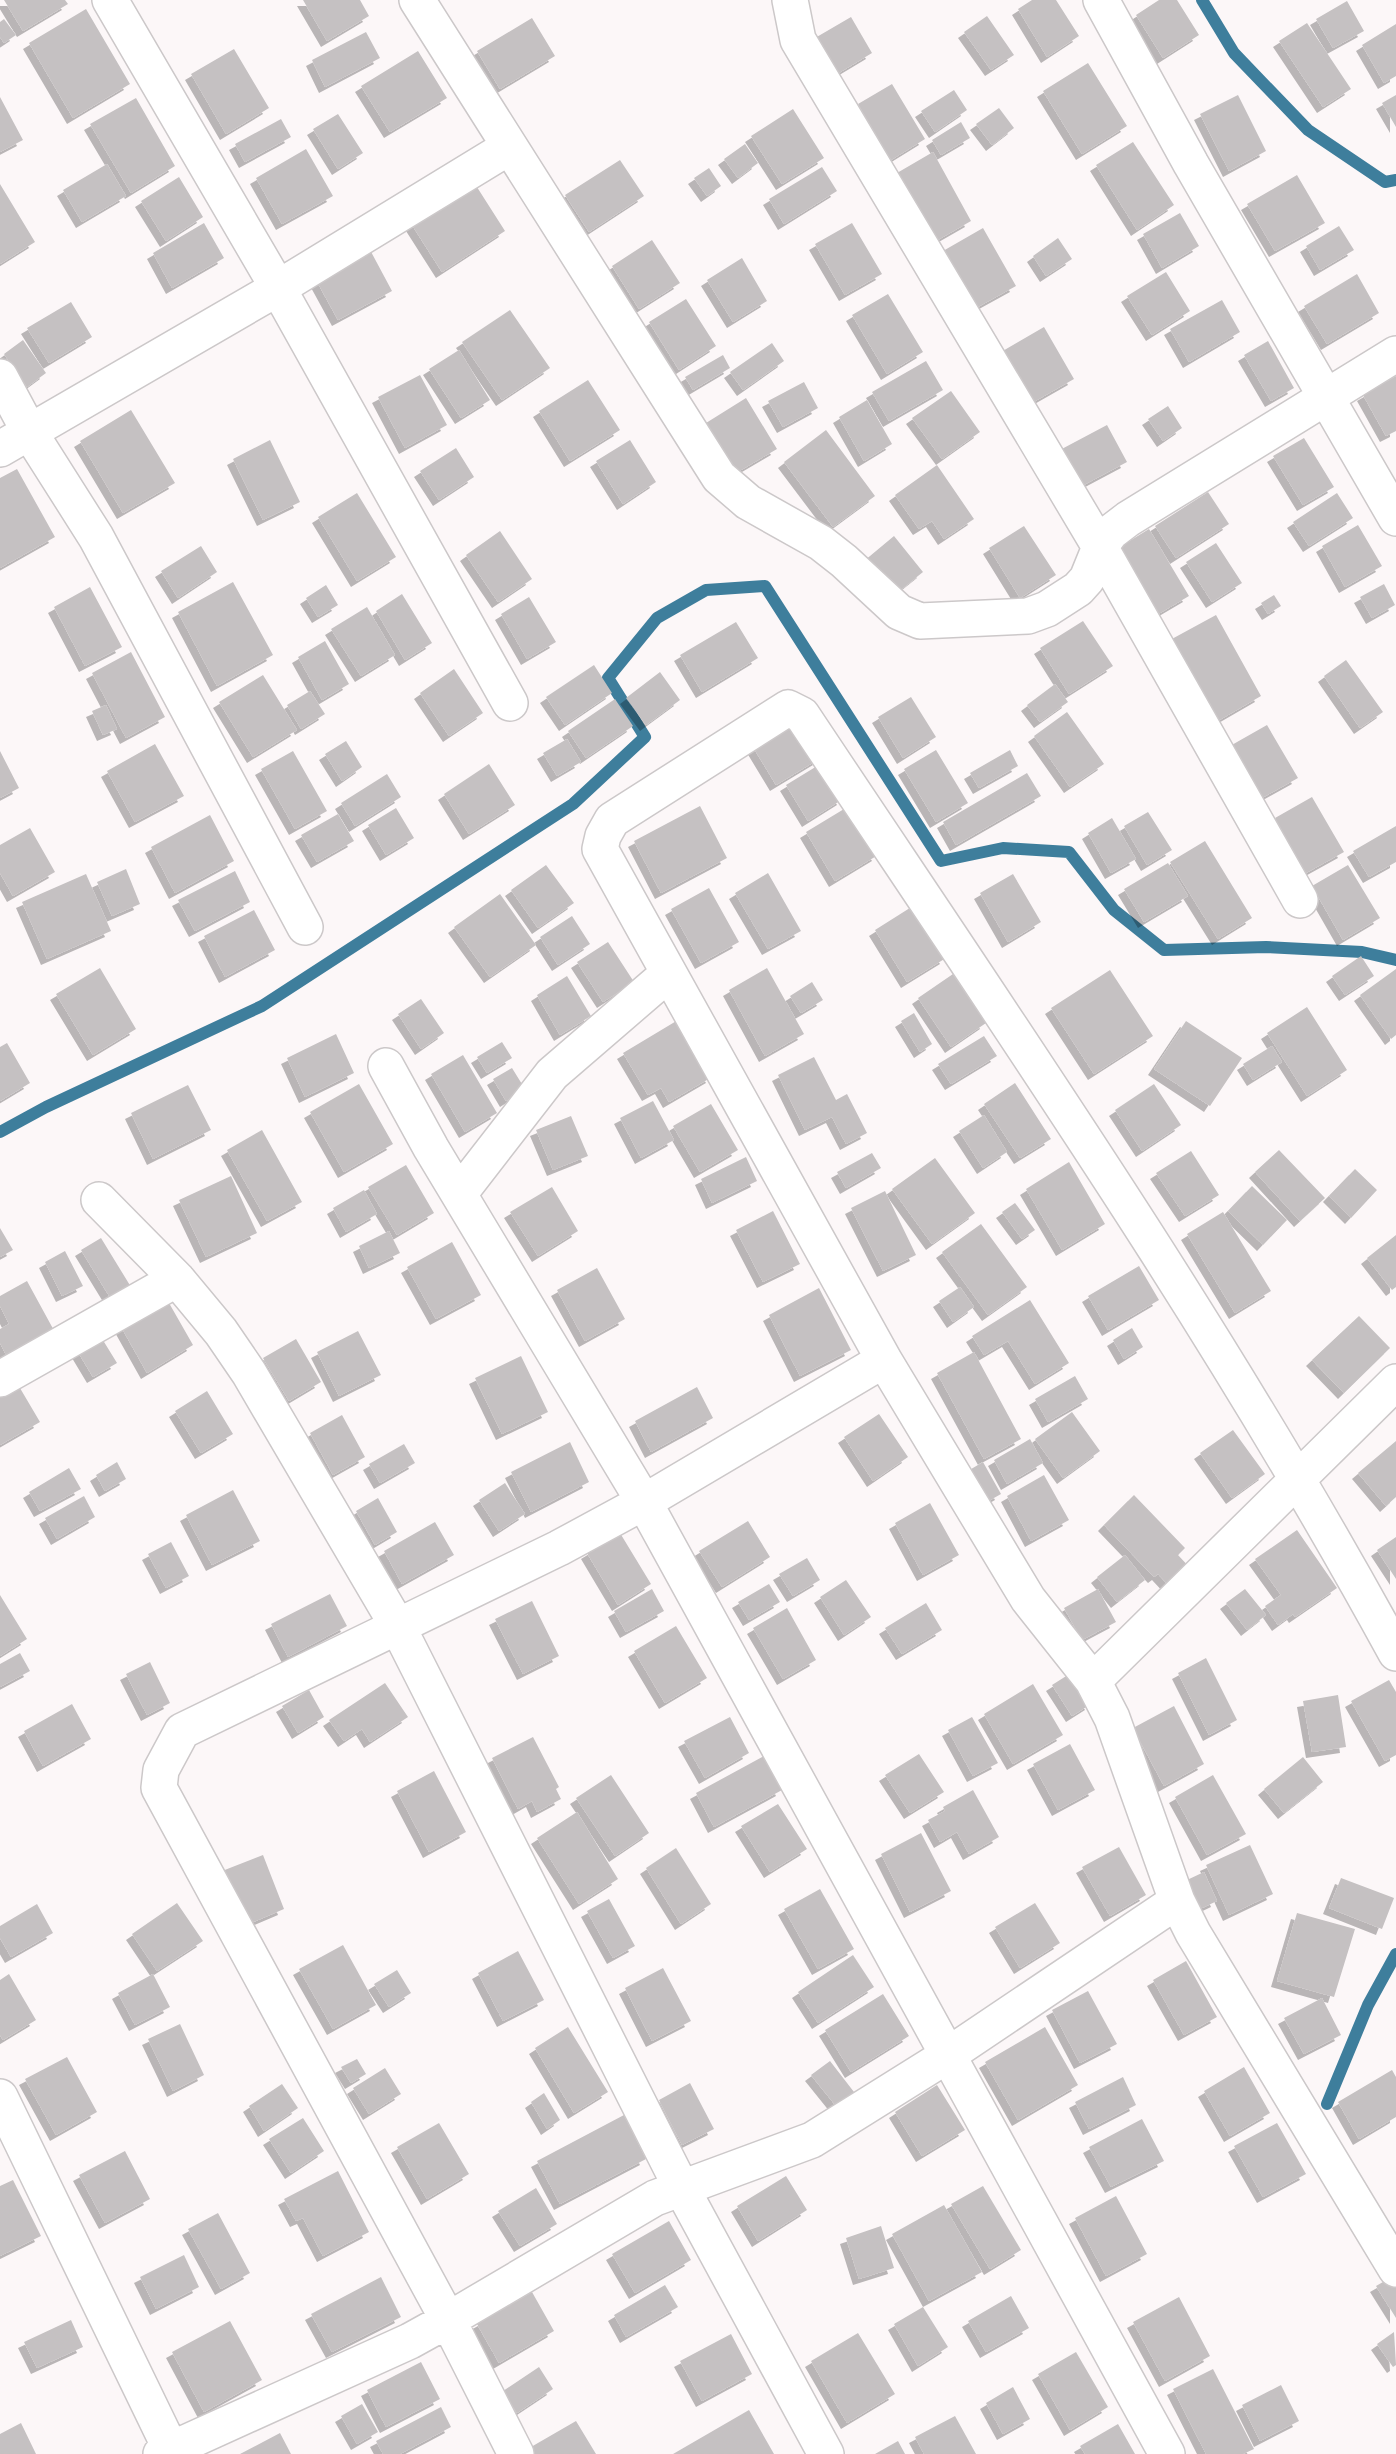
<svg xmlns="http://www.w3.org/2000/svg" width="1396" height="2454" font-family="Spectral,serif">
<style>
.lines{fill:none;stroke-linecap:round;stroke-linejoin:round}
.stream{stroke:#3e7e9c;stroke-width:12}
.building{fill:#c5c1c2;filter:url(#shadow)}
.street-casing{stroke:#ccc8c9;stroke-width:38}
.street{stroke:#fff;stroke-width:35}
</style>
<defs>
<filter id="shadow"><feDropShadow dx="-6" dy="6" stdDeviation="0" flood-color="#0004"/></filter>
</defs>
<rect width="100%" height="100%" fill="#fcf7f8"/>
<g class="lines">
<path class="stream" d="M1202 0 1234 53 1308 130 1385 182 1396 180
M0 1132 46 1107 262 1006 573 804 645 737 608 678 657 618 706 590 765 586 941 861 1003 848 1069 852 1114 910 1164 950 1266 947 1362 952 1396 960
M1327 2104 1368 2005 1396 1954"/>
</g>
<path class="building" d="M4 0H65L68 4 23 31Z
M303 0H360L369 16 327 41Z
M1032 0H1056L1079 36 1047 57 1018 9Z
M1159 0H1177L1199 35 1163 58 1136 15Z
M1347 1 1364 31 1333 48 1316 19Z
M86 9 130 84 73 118 29 43Z
M987 16 1014 55 991 70 964 32Z
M851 17 872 53 837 74 815 38Z
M532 18 555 56 500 89 477 51Z
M4 19 16 35 4 43 0 37V22Z
M1307 23 1351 89 1323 107 1279 41Z
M1396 24V76L1384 83 1362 45Z
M366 32 380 58 325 87 312 60Z
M234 49 269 108 226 134 191 74Z
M418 51 447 98 390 132 361 86Z
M1088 63 1127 126 1082 154 1043 91Z
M892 84 925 139 891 160 858 104Z
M954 90 967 110 935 132 921 111Z
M1238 95 1266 151 1229 171 1200 114Z
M1396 95V127L1382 103Z
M0 97 23 140 0 152Z
M136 98 175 166 131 193 90 124Z
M999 108 1014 128 992 145 976 124Z
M793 109 824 158 782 184 751 136Z
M338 114 363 153 338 169 313 129Z
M281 119 291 137 245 162 235 144Z
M961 122 970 138 941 155 932 140Z
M1133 142 1174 205 1137 230 1096 165Z
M745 144 758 163 738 178 724 159Z
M306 149 333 196 282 224 256 178Z
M933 152 971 221 936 241 897 173Z
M620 160 644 196 589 232 565 195Z
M107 164 126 196 82 222 63 190Z
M822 167 837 191 784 224 769 199Z
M709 168 721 186 707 196 694 178Z
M1297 175 1325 223 1275 251 1247 204Z
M179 177 203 217 166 241 141 201Z
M0 184 35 242 0 264Z
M475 184 505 231 442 272 412 225Z
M1180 213 1199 246 1162 268 1143 234Z
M204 223 224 258 172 288 153 253Z
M852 223 882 274 845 295 815 244Z
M1339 226 1354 250 1320 270 1306 246Z
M983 228 1016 286 976 308 943 251Z
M1058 238 1072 259 1046 276 1033 256Z
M652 240 680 283 639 309 612 266Z
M369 248 392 291 338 320 315 278Z
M742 258 767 301 733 322 707 280Z
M1166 272 1190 311 1152 335 1127 296Z
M1357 274 1379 313 1327 344 1304 306Z
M888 294 923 352 887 374 852 315Z
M686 299 716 346 679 370 649 322Z
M1222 300 1240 332 1189 362 1170 329Z
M71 302 92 337 49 363 27 328Z
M510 310 550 368 502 400 462 342Z
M1044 327 1074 379 1030 404 1001 352Z
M23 340 46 373 27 387 4 354Z
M1268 341 1294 388 1271 401 1244 355Z
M772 343 784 361 743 390 730 372Z
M459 350 490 400 461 418 429 369Z
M723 355 730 368 693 390 685 377Z
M926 361 943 390 889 421 872 392Z
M420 375 447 425 405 448 378 397Z
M1396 376V431L1386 436 1363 395Z
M588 380 620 430 570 461 539 411Z
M804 382 818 408 783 427 768 401Z
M951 391 980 432 942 459 912 418Z
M746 398 777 449 736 473 706 423Z
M867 400 892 444 864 461 839 417Z
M1168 406 1182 428 1163 441 1148 419Z
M131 410 175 483 123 513 80 441Z
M1107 425 1127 462 1078 488 1058 451Z
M826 430 875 496 833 527 784 462Z
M1304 438 1334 487 1303 505 1273 456Z
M270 440 300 502 263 520 233 459Z
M630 440 656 482 623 504 596 461Z
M456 448 474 477 439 500 420 471Z
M937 465 974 519 944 539 932 521 919 529 895 495Z
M17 469 55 537 0 568V478Z
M1208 492 1229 524 1176 558 1155 526Z
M357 493 396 557 357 581 318 517Z
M1337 493 1353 518 1309 546 1293 522Z
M1358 525 1382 566 1345 587 1322 546Z
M1024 526 1056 575 1020 598 989 548Z
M1149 529 1189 596 1155 616 1115 550Z
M500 531 532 579 498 602 466 555Z
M894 536 923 572 893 596 864 561Z
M1216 543 1242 583 1212 602 1186 562Z
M201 546 217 572 178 598 161 571Z
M233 582 273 655 217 686 178 612Z
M1384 584 1395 605 1372 618 1360 597Z
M326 585 338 605 318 617 306 598Z
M90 587 122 647 85 666 54 607Z
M402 594 432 643 405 660 376 611Z
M1274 595 1281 606 1268 614 1261 603Z
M529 597 556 642 527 659 501 614Z
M367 607 395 655 361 676 331 629Z
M1216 615 1261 696 1216 722 1170 640Z
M1083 621 1113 666 1069 694 1040 648Z
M736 622 758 658 702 692 680 655Z
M325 641 349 684 322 700 298 657Z
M131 652 165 717 126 738 92 673Z
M1346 660 1383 712 1360 728 1324 676Z
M594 665 612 693 565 725 546 697Z
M454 669 483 713 449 736 420 693Z
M660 672 680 700 646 725 626 698Z
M263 675 297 730 253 757 219 702Z
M1055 684 1068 702 1040 722 1027 705Z
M310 691 325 714 301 729 287 705Z
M911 697 936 737 903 758 878 717Z
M615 699 633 726 586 758 568 731Z
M106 705 117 729 103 735 92 711Z
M1067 712 1104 764 1070 787 1034 736Z
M793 716 819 759 776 785 750 742Z
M1267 725 1298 778 1260 799 1230 746Z
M567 739 581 762 557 776 543 753Z
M346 741 362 767 342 781 325 754Z
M155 744 184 796 135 822 107 771Z
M936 750 968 803 936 822 904 769Z
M1010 750 1018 766 979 788 970 773Z
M0 751 19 788 0 798Z
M293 751 327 811 295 829 261 769Z
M822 763 843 799 808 821 786 785Z
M489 764 515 805 469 834 444 794Z
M1027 773 1041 796 956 845 943 822Z
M387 774 401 797 355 826 341 803Z
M1312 797 1344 852 1306 873 1275 818Z
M700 806 727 858 661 893 634 841Z
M849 806 878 855 835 881 806 832Z
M396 808 414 838 386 855 368 825Z
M1148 812 1172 850 1147 865 1124 826Z
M338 814 354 841 317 862 301 835Z
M210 815 234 861 175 893 151 847Z
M1112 818 1136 859 1111 873 1088 833Z
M1396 826V862L1369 877 1353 851Z
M30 828 55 872 13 896 0 873V845Z
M1205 841 1252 918 1218 939 1170 862Z
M1168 863 1188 896 1144 922 1124 889Z
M546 865 574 903 538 928 511 890Z
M1348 865 1380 918 1343 940 1312 886Z
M126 869 140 904 112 916 97 882Z
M235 871 250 902 195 931 178 900Z
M768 873 801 931 768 949 735 893Z
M86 874 111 931 47 959 22 902Z
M1013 874 1041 922 1008 942 980 893Z
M709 888 739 942 701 963 671 909Z
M500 894 536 945 490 977 454 927Z
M913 906 946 958 907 982 875 930Z
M254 910 275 950 225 977 204 936Z
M572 916 590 944 558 965 540 937Z
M608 942 634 982 603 1002 577 962Z
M1361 956 1374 976 1345 995 1332 976Z
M100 968 136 1029 93 1055 56 994Z
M767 968 804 1034 765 1056 729 990Z
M1396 969V1035L1391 1039 1360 995Z
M1110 970 1153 1036 1094 1074 1051 1008Z
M953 974 986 1023 951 1047 918 998Z
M567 976 591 1016 560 1035 537 995Z
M812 982 823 1000 801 1013 790 996Z
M421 999 444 1033 421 1049 398 1014Z
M1307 1007 1347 1070 1307 1096 1267 1033Z
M914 1013 932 1044 920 1052 901 1021Z
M678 1020 712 1077 669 1102 661 1088 648 1095 623 1053Z
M1186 1021 1242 1058 1210 1106 1154 1069Z
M336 1034 354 1073 305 1097 287 1058Z
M984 1036 997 1056 951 1084 938 1064Z
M502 1042 512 1058 487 1073 477 1057Z
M7 1043 30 1083 0 1101V1047Z
M1272 1046 1282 1062 1253 1080 1243 1064Z
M463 1055 497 1113 465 1132 431 1074Z
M814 1057 836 1100 847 1094 867 1133 846 1144 832 1117 805 1130 778 1075Z
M512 1068 525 1089 506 1101 493 1079Z
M1015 1083 1051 1139 1020 1158 984 1104Z
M359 1084 393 1144 344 1172 310 1112Z
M1154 1084 1181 1125 1142 1151 1115 1110Z
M188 1085 211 1130 153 1159 131 1113Z
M653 1101 674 1140 641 1158 620 1118Z
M711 1104 738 1150 700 1172 673 1126Z
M984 1115 1007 1152 983 1168 959 1131Z
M571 1116 588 1156 553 1170 536 1130Z
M262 1130 302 1202 267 1221 227 1150Z
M1279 1150 1325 1198 1300 1221 1255 1172Z
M1191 1151 1219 1195 1185 1216 1156 1173Z
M872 1153 881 1168 846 1188 837 1172Z
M746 1157 757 1181 712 1203 701 1179Z
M935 1158 975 1213 932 1244 892 1189Z
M1069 1162 1105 1224 1062 1250 1026 1189Z
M406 1165 434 1213 397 1235 368 1187Z
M1355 1169 1377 1190 1351 1218 1329 1196Z
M231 1176 257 1233 206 1257 179 1200Z
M1252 1186 1287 1220 1263 1245 1228 1211Z
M552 1187 578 1231 538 1256 510 1212Z
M364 1190 377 1214 346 1232 333 1208Z
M885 1191 916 1255 883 1271 851 1208Z
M1015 1203 1035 1230 1022 1239 1002 1212Z
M773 1211 800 1264 763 1282 736 1230Z
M1223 1212 1271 1291 1235 1313 1187 1234Z
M981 1224 1027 1287 988 1315 942 1252Z
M0 1228 13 1250 0 1257Z
M389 1231 400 1253 369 1268 359 1246Z
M1396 1235V1287L1392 1290 1367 1258Z
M101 1238 131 1287 111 1299 81 1250Z
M452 1242 481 1295 436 1319 407 1267Z
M65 1251 83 1286 62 1296 45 1262Z
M1139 1266 1159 1300 1108 1330 1088 1296Z
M597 1268 625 1319 585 1341 557 1290Z
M27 1281 57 1336 9 1361 0 1343V1329L9 1324 0 1306V1296Z
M960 1287 974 1307 953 1322 939 1301Z
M819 1288 851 1350 800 1376 769 1315Z
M165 1296 193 1345 147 1373 119 1323Z
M1030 1300 1069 1363 1035 1384 1008 1341 984 1355 972 1336Z
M1359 1316 1390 1348 1344 1393 1312 1360Z
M1132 1328 1143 1347 1124 1359 1113 1340Z
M358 1331 381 1375 339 1396 317 1352Z
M101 1337 117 1363 93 1377 78 1352Z
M296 1339 321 1382 289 1401 263 1358Z
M974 1352 1021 1439 984 1459 937 1373Z
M521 1356 548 1412 502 1434 475 1378Z
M1075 1376 1088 1399 1048 1422 1035 1399Z
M17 1383 40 1422 0 1445V1393Z
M697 1387 713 1418 651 1452 635 1421Z
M207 1391 233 1434 201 1453 175 1411Z
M1072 1412 1100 1451 1063 1478 1035 1439Z
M879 1414 908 1457 873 1481 844 1437Z
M342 1415 365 1457 333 1475 310 1433Z
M1233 1430 1265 1474 1232 1498 1200 1453Z
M1030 1439 1043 1463 1007 1484 994 1460Z
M1396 1441V1497L1386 1506 1358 1473Z
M570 1442 589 1482 531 1512 511 1472Z
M404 1444 415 1463 380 1483 369 1464Z
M117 1462 126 1479 105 1491 96 1475Z
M983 1462 1001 1494 978 1507 961 1475Z
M69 1468 81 1489 40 1511 29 1492Z
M1044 1475 1069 1520 1031 1541 1007 1496Z
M505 1483 525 1514 499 1531 479 1500Z
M233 1490 260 1541 212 1565 186 1515Z
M1134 1495 1185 1548 1178 1555 1192 1570 1172 1589 1158 1574 1154 1577 1104 1525Z
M84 1496 95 1517 57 1539 45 1518Z
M378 1498 397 1532 375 1545 356 1511Z
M930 1503 959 1555 923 1575 895 1523Z
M748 1521 770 1557 722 1587 699 1551Z
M435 1522 454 1555 402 1584 384 1551Z
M1297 1530 1337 1588 1295 1617 1293 1614 1278 1625 1265 1606 1281 1595 1255 1559Z
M620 1533 651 1584 618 1605 587 1553Z
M1396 1537V1579L1377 1550Z
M171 1542 189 1576 166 1588 148 1554Z
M1125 1555 1145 1580 1117 1602 1097 1577Z
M807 1558 820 1580 793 1596 779 1574Z
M846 1580 871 1617 844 1635 820 1597Z
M769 1584 780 1602 749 1620 738 1602Z
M652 1589 664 1611 626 1632 614 1611Z
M1098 1589 1116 1622 1082 1640 1064 1608Z
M1245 1589 1266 1615 1247 1630 1226 1603Z
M330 1594 347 1626 288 1657 271 1624Z
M0 1595 27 1639 0 1656Z
M532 1601 559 1656 523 1674 495 1619Z
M926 1603 942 1630 902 1654 885 1628Z
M787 1608 816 1660 783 1679 753 1628Z
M676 1626 707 1678 665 1703 634 1651Z
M20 1653 30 1671 0 1687V1664Z
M1206 1658 1237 1720 1209 1735 1178 1673Z
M150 1662 170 1703 147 1715 126 1674Z
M1071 1673 1091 1704 1072 1716 1052 1685Z
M1389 1680 1396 1692V1755L1385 1761 1351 1701Z
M385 1683 408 1717 370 1742 362 1729 344 1741 329 1720Z
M1033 1684 1063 1735 1013 1764 984 1714Z
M309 1690 324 1717 298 1733 282 1706Z
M1338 1695 1346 1747 1312 1752 1303 1701Z
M72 1704 91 1739 43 1766 24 1731Z
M1174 1706 1204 1764 1164 1786 1133 1728Z
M730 1717 749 1753 705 1778 684 1741Z
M972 1717 998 1763 973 1776 948 1730Z
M533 1737 559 1787 556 1789 561 1799 537 1812 532 1801 518 1809 492 1758Z
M1070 1744 1095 1790 1058 1810 1033 1764Z
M919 1754 944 1792 910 1813 885 1775Z
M764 1756 782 1790 714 1827 696 1793Z
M1303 1757 1323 1782 1284 1813 1264 1789Z
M434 1771 466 1832 429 1852 397 1791Z
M611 1775 649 1833 615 1856 576 1798Z
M1213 1775 1246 1834 1207 1855 1175 1797Z
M973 1790 999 1837 969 1854 957 1832 940 1842 928 1820 945 1811 943 1807Z
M778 1804 807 1849 770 1872 741 1826Z
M577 1812 618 1879 579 1904 537 1838Z
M921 1833 951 1891 910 1912 881 1854Z
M1250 1845 1273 1894 1229 1915 1206 1865Z
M1119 1847 1146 1895 1110 1916 1082 1867Z
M676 1848 711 1904 681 1924 646 1868Z
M263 1855 284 1909 239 1928 217 1873Z
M1204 1872 1217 1901 1200 1909 1187 1880Z
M1341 1878 1394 1898 1382 1929 1329 1908Z
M820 1889 854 1949 818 1969 784 1909Z
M609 1899 635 1946 613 1958 587 1911Z
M177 1903 203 1941 157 1971 132 1934Z
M1035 1903 1060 1943 1020 1968 995 1927Z
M37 1904 53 1933 11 1957 0 1938V1926Z
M1297 1913 1355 1929 1334 1997 1277 1981Z
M343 1945 376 2005 333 2029 299 1969Z
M518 1951 544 2000 503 2021 478 1973Z
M853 1955 874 1987 818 2023 798 1992Z
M1186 1961 1217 2017 1184 2035 1153 1980Z
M663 1968 691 2021 652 2041 625 1988Z
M397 1970 411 1993 389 2007 374 1984Z
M9 1974 36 2020 3 2040 0 2035V1980Z
M153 1974 170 2007 135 2025 118 1993Z
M1088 1991 1117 2044 1080 2063 1052 2010Z
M883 1994 909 2036 851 2072 825 2030Z
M1322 1998 1341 2035 1304 2054 1284 2018Z
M180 2024 204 2075 173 2091 148 2039Z
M568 2027 608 2092 574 2113 535 2048Z
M1045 2027 1078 2085 1018 2120 985 2062Z
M67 2057 97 2112 56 2135 25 2079Z
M357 2059 366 2074 351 2083 341 2067Z
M830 2061 854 2092 836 2106 811 2075Z
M1244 2067 1270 2113 1230 2136 1204 2091Z
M385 2068 401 2094 369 2114 353 2088Z
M1392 2070 1396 2077V2117L1359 2139 1338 2102Z
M1123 2077 1136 2105 1089 2129 1075 2102Z
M690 2083 714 2129 682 2145 659 2100Z
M282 2084 298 2108 264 2131 249 2106Z
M937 2085 965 2130 922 2156 895 2112Z
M544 2093 560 2120 547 2129 531 2102Z
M624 2115 646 2159 560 2204 537 2161Z
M303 2118 324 2151 291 2173 269 2139Z
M1142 2119 1164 2161 1111 2187 1089 2147Z
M439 2123 469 2174 427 2199 397 2147Z
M1277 2123 1306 2174 1263 2197 1234 2146Z
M125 2151 150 2199 105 2223 79 2175Z
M338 2171 369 2232 323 2256 303 2218 296 2221 284 2199Z
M786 2176 807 2210 758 2241 737 2206Z
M13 2180 41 2236 0 2256V2186Z
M983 2186 1021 2250 990 2269 951 2204Z
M536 2188 557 2224 520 2246 498 2211Z
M1116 2196 1147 2254 1106 2276 1075 2218Z
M944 2205 982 2272 929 2301 892 2234Z
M218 2213 250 2273 221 2289 188 2229Z
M669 2221 691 2260 635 2293 612 2254Z
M881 2226 894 2268 859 2279 846 2238Z
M184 2255 199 2287 156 2309 140 2277Z
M381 2277 401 2317 332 2352 311 2314Z
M1390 2278 1396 2287V2318L1376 2286Z
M665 2285 678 2307 626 2337 614 2315Z
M532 2292 554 2331 499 2363 477 2324Z
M1011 2296 1029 2328 986 2352 968 2321Z
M1179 2297 1210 2356 1165 2381 1133 2322Z
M923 2307 948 2347 918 2366 894 2324Z
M71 2320 83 2347 37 2368 24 2342Z
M230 2321 262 2380 204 2412 172 2352Z
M1394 2332 1396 2365 1393 2367 1377 2344Z
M858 2333 895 2394 847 2423 811 2361Z
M731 2334 752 2374 702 2401 680 2361Z
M1076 2352 1108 2407 1070 2430 1038 2374Z
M421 2362 440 2399 386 2427 367 2390Z
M539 2367 553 2389 517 2413 503 2391Z
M1213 2369 1254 2449 1243 2454H1206L1173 2389Z
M1281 2385 1299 2421 1260 2441 1242 2405Z
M1013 2387 1030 2419 1003 2434 986 2403Z
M362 2404 378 2432 357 2444 341 2416Z
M441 2407 451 2427 400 2454H383L376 2441Z
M749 2410 774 2454H673Z
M955 2416 976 2454H924L915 2437Z
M576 2421 596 2454H535L531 2447Z
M21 2423 36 2454H0V2434Z
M1118 2424 1135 2454H1085L1080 2446Z
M280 2433 291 2454H240Z
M898 2441 905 2454H875Z"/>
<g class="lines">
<g class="street-casing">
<path id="street" d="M110 0 278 288 510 703
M417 0 719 477 748 502 821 543 844 561 899 612 920 621 1028 616 1047 609 1078 589 1087 579 1100 547 1111 532 1128 519 1396 354
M790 0 798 40 1100 547 1300 900
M1101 0 1191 164 1396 518
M0 377 30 433 96 537 305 927
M0 449 278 288 509 147
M386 1066 431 1148 644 1502 1167 2454
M459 1194 552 1074 668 974
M99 1200 177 1279 221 1332 249 1373 397 1625 682 2189 826 2454
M0 1379 177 1279
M1093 1681 1396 1382
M1177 1901 1193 1933 1396 2269
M0 2097 173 2454
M161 2454 410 2341 448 2320 655 2198 812 2140 948 2055 1177 1901 1112 1718 1093 1681 1028 1599 884 1360
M516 2454 448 2320 159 1788 161 1770 182 1731 559 1548 644 1502 884 1360 600 849 603 836 612 820 788 708 802 715C1007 1023 1219 1328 1396 1653"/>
</g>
<use href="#street" class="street"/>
</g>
</svg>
